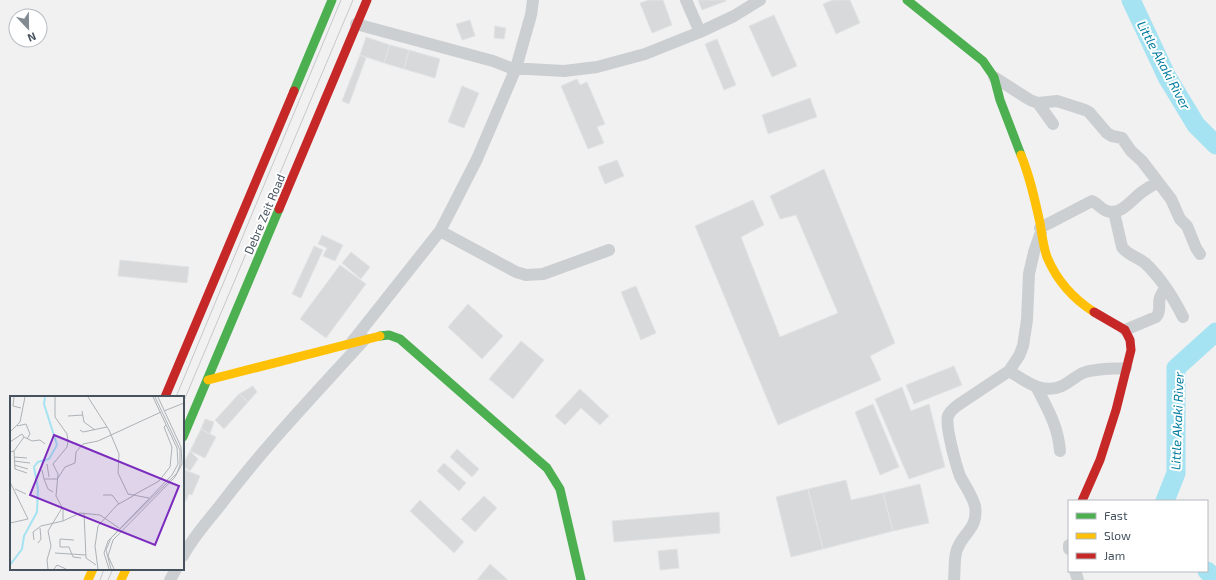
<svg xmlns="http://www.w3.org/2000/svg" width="1216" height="580" font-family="'Exo 2',sans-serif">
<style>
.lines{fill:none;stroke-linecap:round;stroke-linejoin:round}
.river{stroke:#a5e2f2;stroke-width:19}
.building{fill:#d8d9db;stroke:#e2e3e4}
.street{stroke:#cccfd2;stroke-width:12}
.fast{stroke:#4caf50;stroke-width:9}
.slow{stroke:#ffc107;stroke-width:9}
.jam{stroke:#c62828;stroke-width:9}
.tram{stroke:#c6c8cb;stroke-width:1}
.labels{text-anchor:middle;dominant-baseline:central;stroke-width:4;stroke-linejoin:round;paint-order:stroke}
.street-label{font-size:12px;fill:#46535f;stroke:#fff}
.water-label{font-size:13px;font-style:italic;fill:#037d9e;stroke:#fff}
.inset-river{fill:none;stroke:#a5e2f2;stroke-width:2}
.inset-road{fill:none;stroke:#adb2b7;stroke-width:1}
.view{fill:#7b2cbf;fill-opacity:0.15;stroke:#7b2cbf;stroke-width:2}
.inset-edge{fill:none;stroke:#46535f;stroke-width:2}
</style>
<rect width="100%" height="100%" fill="#f1f1f1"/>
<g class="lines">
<path class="river" d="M1131 0 1167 77 1196 125 1216 145
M1165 501 1176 473V368L1216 332
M1207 571 1216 579"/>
</g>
<path class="building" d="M649 0H663L672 25 652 33 640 3Z
M698 0H726V1L702 10Z
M833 0H850L860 23 836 34 823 4Z
M774 15 797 66 772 77 749 26Z
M470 20 475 36 462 40 456 24Z
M495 26 506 28 504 39 494 38Z
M366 37 390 45 384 63 360 55Z
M717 39 736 85 724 90 705 44Z
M390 45 409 50 404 69 384 63Z
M409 50 440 59 435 78 404 69Z
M360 55 366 58 349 104 342 101Z
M577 79 580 85 587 82 605 124 597 127 604 143 588 149 561 86Z
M462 86 479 93 464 128 448 122Z
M810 98 817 117 768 134 762 115Z
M617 160 624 176 605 184 598 167Z
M824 169 895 343 870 356 881 380 778 425 695 226 753 200 764 225 741 237 780 337 838 313 796 215 780 219 770 196Z
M322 235 343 245 335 261 323 256 327 248 318 244Z
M314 246 323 250 301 298 292 294Z
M351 252 370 267 361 279 342 263Z
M120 260 189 267 187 283 118 276Z
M340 265 366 284 326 338 300 319Z
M636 286 656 333 641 340 621 292Z
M468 304 503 336 482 359 448 327Z
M521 341 544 360 513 399 489 379Z
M954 366 962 385 914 404 906 385Z
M253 386 257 392 248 402 239 394Z
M902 387 911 411 929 404 945 467 909 479 875 399Z
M580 389 609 416 600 425 581 408 565 425 555 416Z
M239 394 248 402 224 429 215 420Z
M873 404 899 467 880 475 855 412Z
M205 419 214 422 210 434 201 429Z
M201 429 216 437 205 458 190 451Z
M457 449 479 469 472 477 450 457Z
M190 451 198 459 190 471 183 466V464Z
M444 463 466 483 459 491 437 471Z
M183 469 200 476 192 495 189 494 186 501 183 500Z
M846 480 851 500 883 493 893 531 823 549 808 489Z
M920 484 929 523 893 531 883 493Z
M808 489 823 549 791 557 776 497Z
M484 496 497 508 475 532 461 519Z
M420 500 464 542 454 553 410 511Z
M719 512 720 533 614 542 612 521Z
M677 549 679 568 660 570 658 551Z
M490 564 508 580H477Z"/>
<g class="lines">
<path class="street" d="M686 0 700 32
M356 24 493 61 511 68 564 71 597 67 645 54 700 32 734 16 760 0
M994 77 1030 100 1038 103 1053 124
M1038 103 1057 101 1085 110 1089 112 1107 133 1112 136 1122 138 1131 151 1142 161 1158 182
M1114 212 1122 247C1127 255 1138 257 1145 263 1161 278 1173 297 1183 317
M1040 228 1092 201C1097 203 1101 209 1107 211 1121 216 1132 199 1142 192 1147 188 1153 185 1158 182L1171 199 1180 219 1187 226 1196 248 1200 254
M440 231 516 272 526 275 543 274 609 250
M1125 330 1156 317C1164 308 1153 302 1166 288
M352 342 440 231 452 208 477 159 516 68 531 15 533 0
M1009 371C1026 381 1042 395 1062 386 1070 382 1076 376 1083 373 1095 368 1114 369 1126 368
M1037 388C1048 410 1058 426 1060 451
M1069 545V549
M183 556C194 535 211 518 225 499 268 443 317 392 365 339
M1075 571 1078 580
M170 580 176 569
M954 580C955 571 954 561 956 553 960 534 979 530 975 506 972 495 965 486 960 476 956 465 945 426 948 416 950 411 954 408 958 405L1009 371 1019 356 1023 346 1027 320 1029 274 1034 252 1041 232"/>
<path class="fast" d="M907 0 983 61 994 77 1000 100 1021 155
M294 91 332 0
M380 336 389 335 400 339 547 468 560 489 581 580
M183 437 279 209"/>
<path class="slow" d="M1021 155C1030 177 1035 200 1040 223 1042 234 1043 246 1047 257 1057 281 1072 298 1094 312
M208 380 380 336
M88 580 93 569
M121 580 126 569"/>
<path class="jam" d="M279 209 367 0
M165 397 294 91
M1082 501 1100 460 1116 410 1131 350 1130 340 1125 330 1094 312"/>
<path class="tram" d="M176 397 341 0
M183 403 353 0
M100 580 104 569
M108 580 113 569"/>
</g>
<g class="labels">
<g class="street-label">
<text transform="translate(264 214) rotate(-67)">Debre Zeit Road</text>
</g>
<g class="water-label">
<text transform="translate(1164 65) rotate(62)">Little Akaki River</text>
<text transform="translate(1177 421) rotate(-88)">Little Akaki River</text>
</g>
</g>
<g transform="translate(10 396)">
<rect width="174" height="174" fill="#f1f1f1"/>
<path class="inset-river" d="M0 169 12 153 14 140 27 116 28 93 24 71 28 66 39 63 47 49 34 8 35 1"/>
<path class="inset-road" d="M4 1 3 10 11 12M45 1V21L57 38 58 45 57 51 43 68 48 78 46 100 53 113V125M78 1 99 34 109 58 108 77 118 98 139 102M72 15 74 26 85 34M154 15 174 7M58 20 73 19M7 30 16 28 20 38 17 43M70 34 73 36 97 31M0 36 10 26 15 1M0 46 12 38 14 41M4 55 5 73 17 77M0 56 4 55 14 41 22 45 30 44 35 48M4 61 17 62M4 65 20 67M37 68 39 81M4 69 18 73M32 74 34 83H48M48 82 55 71 65 67 66 56 73 48 88 45 151 16M34 83 38 93 43 96M0 86 18 123 0 127M5 93 16 98M93 99H102L109 108M122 100 149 85 160 71 162 51 154 31 156 29M74 117 76 162 86 169M24 144 23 136 31 130 53 125 70 117 90 119 109 132M64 144 50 143V151H59L63 161 71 162M28 147 31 143 30 132M45 157 76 159M38 173 37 164 41 150 38 135 52 112M44 173 47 169 56 173M88 173 85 150 88 130 107 109 123 100M99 173 94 157 98 145 162 79 168 68 167 52 143 1M101 173 96 154 101 142 167 77 170 69V54L145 1M104 173 98 160 103 144 165 81 172 68 171 51 148 1"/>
<path class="view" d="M44 39 169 90 145 149 20 99Z"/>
<rect width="174" height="174" class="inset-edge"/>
</g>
<rect x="1068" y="500" width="140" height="72" fill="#ffffff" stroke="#b5babf"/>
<rect x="1076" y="513" width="20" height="6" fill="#4caf50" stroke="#b5babf"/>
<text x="1104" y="520" font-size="12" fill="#46535f">Fast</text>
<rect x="1076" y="533" width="20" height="6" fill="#ffc107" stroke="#b5babf"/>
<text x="1104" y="540" font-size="12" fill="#46535f">Slow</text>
<rect x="1076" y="553" width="20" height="6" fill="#c62828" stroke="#b5babf"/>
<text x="1104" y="560" font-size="12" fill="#46535f">Jam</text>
<g transform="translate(28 28) rotate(158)"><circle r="19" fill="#ffffff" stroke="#b5babf"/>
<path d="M0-3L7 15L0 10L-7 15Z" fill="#828a92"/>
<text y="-6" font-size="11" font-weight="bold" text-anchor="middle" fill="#46535f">N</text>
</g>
</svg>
